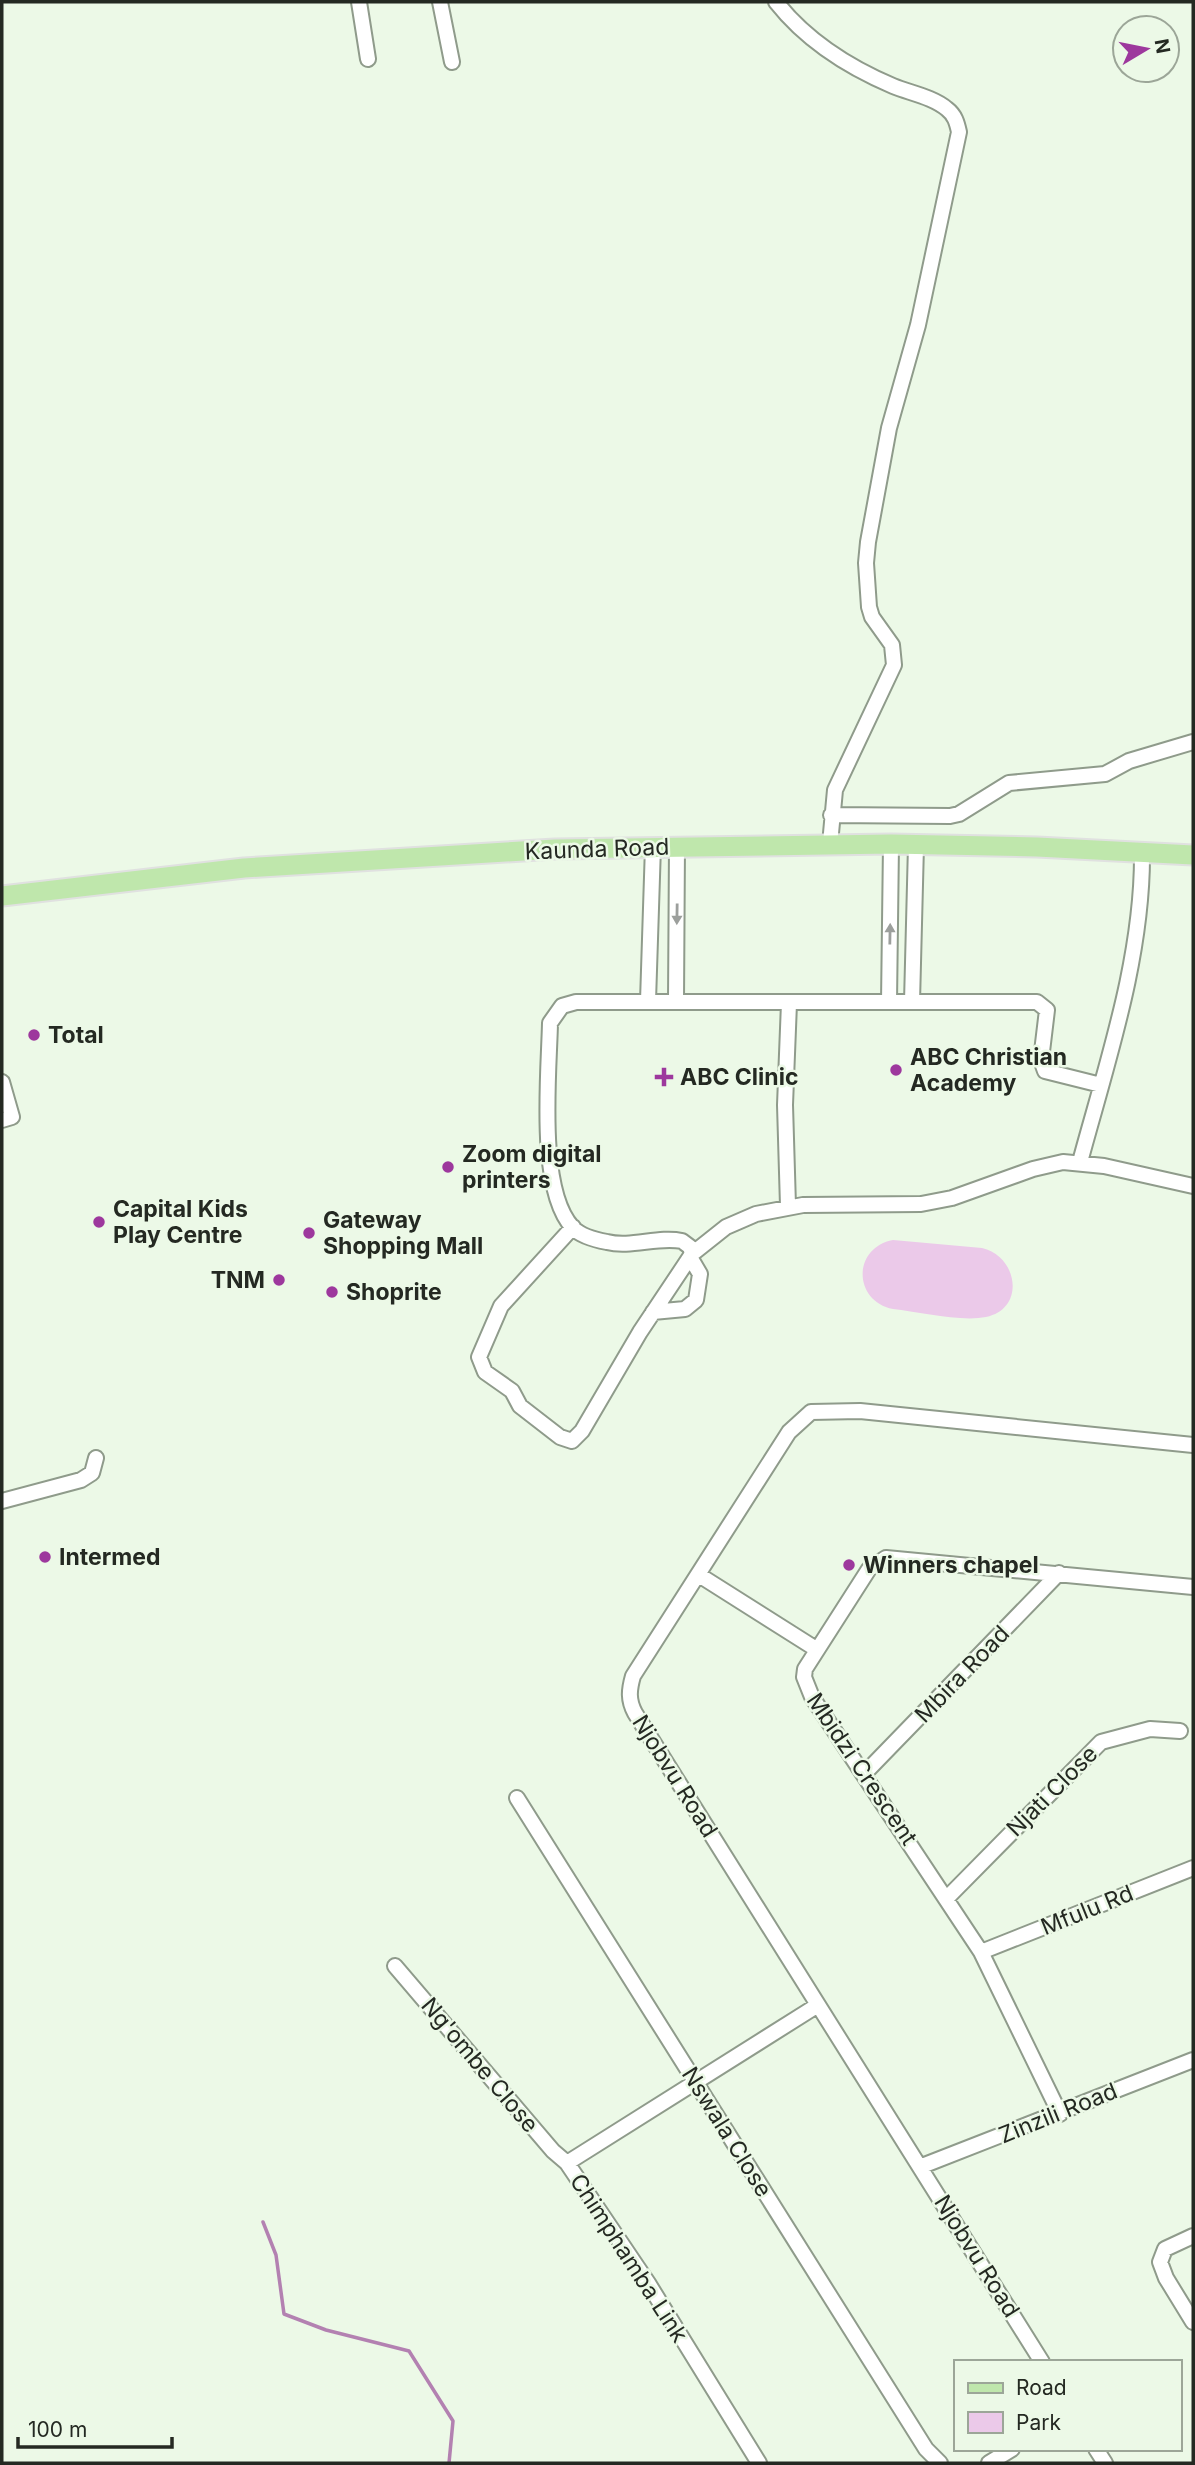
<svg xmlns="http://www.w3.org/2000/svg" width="1195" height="2465" font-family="Inter,sans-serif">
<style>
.green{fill:#ebc9e9}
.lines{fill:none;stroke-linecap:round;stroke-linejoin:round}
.stream{stroke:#b381b1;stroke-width:3.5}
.minor-casing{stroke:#8f9b8b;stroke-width:18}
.major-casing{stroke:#e0e1e0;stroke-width:23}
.minor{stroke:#fff;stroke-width:14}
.major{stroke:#bfe7ac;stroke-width:19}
.oneway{fill:#9c9f9c}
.poi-dot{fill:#9d389d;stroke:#ecf9e7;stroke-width:2.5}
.labels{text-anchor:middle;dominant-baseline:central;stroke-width:5;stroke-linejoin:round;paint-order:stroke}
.street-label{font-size:23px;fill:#242922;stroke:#ecf9e7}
.poi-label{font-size:23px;font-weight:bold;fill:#242922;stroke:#ecf9e7;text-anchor:start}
</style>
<rect width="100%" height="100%" fill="#ecf9e7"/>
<path class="green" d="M893 1240 982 1248C1018 1256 1026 1309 986 1317 961 1322 919 1312 893 1309 853 1301 852 1248 893 1240Z"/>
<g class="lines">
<path class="stream" d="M263 2222 276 2255 284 2314 326 2330 409 2351 453 2421 449 2463"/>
<g class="minor-casing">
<path id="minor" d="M359 2 368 59
M440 2 452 62
M776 2C806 40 848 67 893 86 910 93 933 97 947 109 955 115 957 123 959 132L918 325 889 428 868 542 866 563 869 607 872 617 892 645 894 665 835 790 830 844
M831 815 950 816 959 814 1009 783 1105 774 1129 761 1193 742
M676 1000 677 845
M648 1001 653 846
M889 1002 891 844
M912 1002 916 845
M2 1082 12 1117 2 1120
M1080 1162C1107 1062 1143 957 1142 852
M788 1206 785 1105 789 1003
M573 1227 501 1306 479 1357 485 1372 512 1391 520 1406 560 1437 572 1441 582 1431 640 1332 692 1254 726 1227 756 1214 803 1205 921 1204 952 1198 1033 1169 1063 1162 1104 1166 1193 1186
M692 1254 690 1247 682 1241C658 1236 631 1248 607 1242 596 1240 581 1236 573 1228 537 1190 549 1073 550 1023L562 1006 576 1002H1037L1047 1010 1041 1060 1045 1071 1101 1085
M653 1312 685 1309 696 1300 700 1274 690 1257
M2 1501 81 1480 92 1473 96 1458
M699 1575 816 1649
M864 1774 1059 1573
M517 1798 926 2449 940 2463
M947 1898 1101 1742 1150 1729 1180 1731
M981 1952 1193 1868
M395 1966 553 2151 567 2163
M1060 2114 981 1952 812 1697 804 1677 805 1669 869 1569 886 1558 1193 1587
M922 2166 1193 2060
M1193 2236 1165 2249 1160 2262 1166 2278 1193 2322
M1042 2362 635 1713C628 1700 629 1690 633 1676L789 1432 811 1412 860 1411 1193 1445
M1096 2449 1105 2463
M759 2463 648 2283 567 2163 818 2005
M989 2463 1012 2449"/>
</g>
<g class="major-casing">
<path id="major" d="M2 896 244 868 555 849 891 844 1037 847 1193 855"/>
</g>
<use href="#minor" class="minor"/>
<use href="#major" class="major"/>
</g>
<defs><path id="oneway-solid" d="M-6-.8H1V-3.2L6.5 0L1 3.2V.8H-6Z" transform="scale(1.75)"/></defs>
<g class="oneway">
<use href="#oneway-solid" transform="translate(677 914) rotate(91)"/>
<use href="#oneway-solid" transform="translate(890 934) rotate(-89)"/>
</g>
<g class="poi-dot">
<circle cx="34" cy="1035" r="7"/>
<circle cx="896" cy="1070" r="7"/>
<path d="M660.5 1066.5h7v7h7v7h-7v7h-7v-7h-7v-7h7z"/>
<circle cx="448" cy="1167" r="7"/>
<circle cx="99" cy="1222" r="7"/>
<circle cx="309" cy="1233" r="7"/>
<circle cx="279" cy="1280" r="7"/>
<circle cx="332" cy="1292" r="7"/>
<circle cx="45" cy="1557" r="7"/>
<circle cx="849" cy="1565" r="7"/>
</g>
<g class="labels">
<g class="street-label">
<text transform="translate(597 849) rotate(-2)">Kaunda Road</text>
<text transform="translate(962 1674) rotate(-46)">Mbira Road</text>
<text transform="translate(862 1769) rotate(56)">Mbidzi Crescent</text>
<text transform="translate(675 1776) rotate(58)">Njobvu Road</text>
<text transform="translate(1052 1791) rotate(-45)">Njati Close</text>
<text transform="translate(1087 1910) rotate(-22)">Mfulu Rd</text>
<text transform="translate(480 2065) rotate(50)">Ng'ombe Close</text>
<text transform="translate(1058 2113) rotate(-22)">Zinzili Road</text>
<text transform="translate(727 2132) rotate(58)">Nswala Close</text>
<text transform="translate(977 2256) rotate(58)">Njobvu Road</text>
<text transform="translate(629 2258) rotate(57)">Chimphamba Link</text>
</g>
<g class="poi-label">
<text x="48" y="1035">Total</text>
<text x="910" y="1057">ABC Christian<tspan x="910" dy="26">Academy</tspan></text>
<text x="680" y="1077">ABC Clinic</text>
<text x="462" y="1154">Zoom digital<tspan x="462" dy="26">printers</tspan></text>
<text x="113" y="1209">Capital Kids<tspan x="113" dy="26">Play Centre</tspan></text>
<text x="323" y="1220">Gateway<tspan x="323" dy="26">Shopping Mall</tspan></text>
<text x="265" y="1280" text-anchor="end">TNM</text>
<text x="346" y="1292">Shoprite</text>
<text x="59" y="1557">Intermed</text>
<text x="863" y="1565">Winners chapel</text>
</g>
</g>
<rect width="1195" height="2465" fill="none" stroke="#242922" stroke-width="7"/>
<rect x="954" y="2360" width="228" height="91" fill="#ecf9e7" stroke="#9ca698" stroke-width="2"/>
<rect x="968" y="2383" width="35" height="10" fill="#bfe7ac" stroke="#9ca698" stroke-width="2"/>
<text x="1016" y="2395" font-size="21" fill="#242922">Road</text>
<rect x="968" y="2412" width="35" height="21" fill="#ebc9e9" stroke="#9ca698" stroke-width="2"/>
<text x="1016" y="2430" font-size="21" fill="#242922">Park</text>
<g transform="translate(1146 49) rotate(80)"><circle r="33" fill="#ecf9e7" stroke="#9ca698" stroke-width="2"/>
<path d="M0-5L12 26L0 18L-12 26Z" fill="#9d389d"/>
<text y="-10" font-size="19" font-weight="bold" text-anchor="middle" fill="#242922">N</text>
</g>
<path d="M18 2437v10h154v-10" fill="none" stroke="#242922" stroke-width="3.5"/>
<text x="28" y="2437" font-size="21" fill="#242922" stroke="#ecf9e7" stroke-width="5" paint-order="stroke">100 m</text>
</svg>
